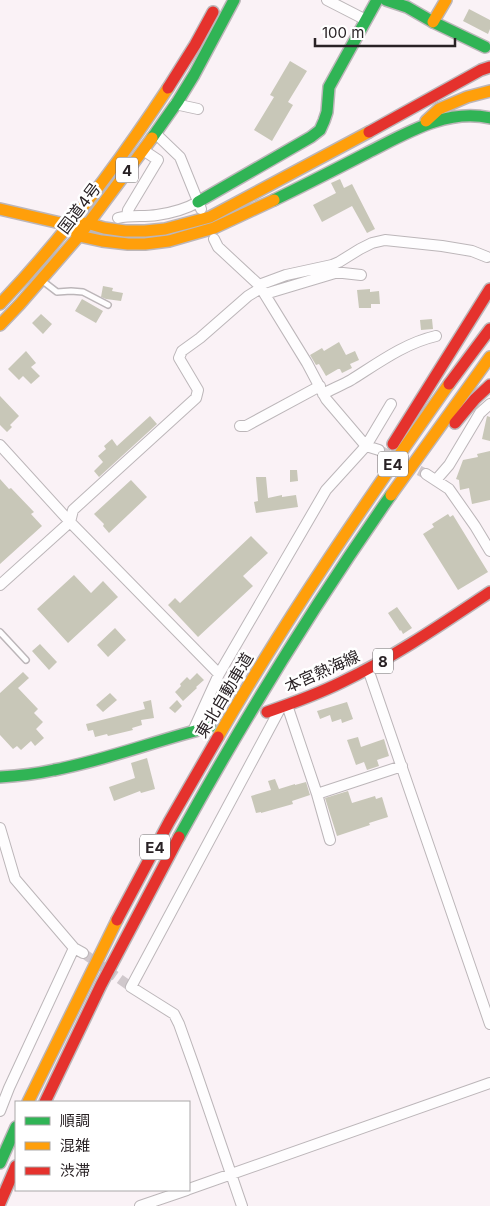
<svg xmlns="http://www.w3.org/2000/svg" width="490" height="1206" font-family="Inter,'Noto Sans JP',sans-serif">
<style>
.building{fill:#c8c7b8}
.lines{fill:none;stroke-linecap:round;stroke-linejoin:round}
.street-tunnel{stroke:#d0c8cc;stroke-width:10;stroke-dasharray:10 5;stroke-linecap:butt}
.lane-casing{stroke:#bcb6b9;stroke-width:8}
.street-casing{stroke:#bcb6b9;stroke-width:12}
.fast-casing{stroke:#bcb6b9;stroke-width:14}
.slow-casing{stroke:#bcb6b9;stroke-width:14}
.jam-casing{stroke:#bcb6b9;stroke-width:14}
.lane{stroke:#fefdfe;stroke-width:5}
.street{stroke:#fefdfe;stroke-width:10}
.fast{stroke:#30b455;stroke-width:11}
.slow{stroke:#ff9f0a;stroke-width:11}
.jam{stroke:#e5322d;stroke-width:11}
.labels{text-anchor:middle;dominant-baseline:central;stroke-width:5;stroke-linejoin:round;paint-order:stroke}
.shield{fill:#fff;stroke:#696466;stroke-width:1}
.shield-label{font-size:15px;font-weight:bold;fill:#292225}
.street-label{font-size:16px;fill:#292225;stroke:#fff}
</style>
<rect width="100%" height="100%" fill="#faf2f6"/>
<path class="building" d="M469 9 490 20V29L488 34 463 21Z
M290 61 307 71 288 102 293 105 272 141 254 130 274 97 270 95Z
M340 179 344 188 352 184 375 229 367 233 352 206 322 222 313 205 336 193 331 183Z
M103 286 113 288 112 291 123 293 121 301 106 299 101 297Z
M370 289V292L379 291 380 304H371V308H359L357 290Z
M82 299 103 311 96 323 75 311Z
M41 314 52 324 43 334 32 323Z
M432 319 433 329 421 330 420 320Z
M339 342 346 355 355 351 359 360 350 364 352 368 342 373 340 369H338L326 376 319 364 316 365 310 355 322 348 324 351Z
M26 351 36 363 31 367 40 376 31 384 23 376 19 380 8 369Z
M0 396 19 416 10 425 12 427 7 432 0 425Z
M150 416 157 424 99 477 94 471 103 462 98 456 106 449 104 446 112 439 117 446Z
M487 416 490 417V441L482 439Z
M490 451V500L472 504 469 488 460 490 459 480 456 479 463 460 478 457 477 454Z
M290 470H297L298 481 290 482Z
M256 477H266L268 498 282 495V497L296 495 298 507 256 513 254 502 258 501Z
M0 479 9 489 11 488 34 512 31 514 42 526 0 564Z
M131 480 147 497 109 533 103 526 104 524 94 514Z
M448 514 450 517 453 515 488 572 458 590 423 534 434 527 432 524Z
M251 536 268 553 243 576 253 586 198 637 168 605 175 598 180 603Z
M74 575 91 593 103 581 118 597 68 643 37 609Z
M397 607 412 628 403 634 401 630 400 631 388 613Z
M115 628 126 640 108 657 97 645Z
M40 644 57 662 49 670 32 651Z
M23 672 29 678 18 688 38 709 34 713 43 722 36 729 44 738 35 746 31 741 21 750 17 746 13 749 0 735V693Z
M197 673 204 680 196 687 197 688 183 701 175 692 181 686 180 684 187 677 190 680Z
M110 693 117 700 103 712 96 705Z
M151 700 154 718 141 720 142 725 132 728 133 730 108 736 107 734 95 737 93 730 88 731 86 724 145 709 143 702Z
M177 700 182 706 175 713 169 708Z
M347 702 353 719 342 723 341 719 332 722 330 715 320 719 317 711Z
M358 737 361 747 384 739 389 756 377 760 379 766 367 770 364 762 356 765 347 740Z
M147 758 155 789 141 793 140 791 114 801 109 787 135 778 131 763Z
M275 779 279 789 295 784V785L306 782 310 795 292 801 293 804 261 813V812L256 813 251 796 271 790 268 781Z
M348 791 352 803 375 796 376 799 382 797 388 817 369 823 370 825 337 836 325 798Z"/>
<g class="lines">
<path class="street-tunnel" d="M379 450 426 474
M83 953 131 987"/>
<g class="lane-casing">
<path id="lane" d="M44 282 57 292 71 291 83 292 108 305
M0 632 26 660"/>
</g>
<g class="street-casing">
<path id="street" d="M327 0 366 20
M175 104 198 109
M155 133 180 157 201 209
M127 216 128 210 158 160 143 150
M118 218C131 215 144 217 157 215 171 213 186 209 198 202
M214 239 218 247 259 285 307 363 326 399 366 446 379 450
M259 285 286 275 332 265 339 262 360 249 372 243 385 240 442 246 472 251 487 257
M265 294 335 273H343L361 275
M323 394C332 389 342 385 351 380 378 363 405 343 436 336
M240 426H246L320 386
M0 445 70 522 219 674
M426 474 449 489 475 526 490 551
M436 480 449 465 480 413 490 404
M0 585 70 522 73 510 196 398 198 390 179 358 182 351 200 338 248 296 261 288
M368 669 490 1024
M287 705 317 794 330 840
M193 731 219 674 326 490 366 446 391 404
M317 794 402 766
M0 828 15 879 74 948 83 953
M0 1111 9 1088 74 948
M189 1189 490 1083
M140 1206 187 1190
M242 1206 194 1066 179 1024 174 1014 131 987 281 707"/>
</g>
<g class="fast-casing">
<path id="fast" d="M386 0 407 7 433 22 485 47
M152 138 178 101 194 75 234 0
M274 200C305 185 336 169 367 153 405 134 446 108 490 118
M198 202 311 137 320 130 324 121 327 112 329 87 377 0
M0 777C18 776 36 774 54 770 107 760 157 740 210 727
M179 837C244 719 314 605 391 495
M0 1163 16 1127"/>
</g>
<g class="slow-casing">
<path id="slow" d="M433 22 446 0
M426 121 439 109 467 97 490 91
M0 209 69 225
M69 225 87 223 104 228 125 231H145L165 229 210 217 369 132
M69 225 79 236 102 241 128 244H145L169 241 214 228 274 200
M0 304C63 238 118 164 168 88
M0 325 20 304 79 236 152 138
M391 495 490 357
M218 737C288 615 368 499 449 384
M28 1102 117 920"/>
</g>
<g class="jam-casing">
<path id="jam" d="M168 88 195 45 213 12
M369 132 481 70 490 67
M449 384 490 329
M455 423 475 399 490 385
M393 444 490 289
M267 712C293 703 318 694 342 682 394 657 442 624 490 592
M117 920 169 822 218 737
M45 1102 101 985 179 837
M0 1203 16 1166"/>
</g>
<use href="#lane" class="lane"/>
<use href="#street" class="street"/>
<use href="#fast" class="fast"/>
<use href="#slow" class="slow"/>
<use href="#jam" class="jam"/>
</g>
<g class="labels">
<g class="shield">
<rect x="116" y="157.5" width="22" height="25" rx="4"/>
<rect x="378" y="451.5" width="30" height="25" rx="4"/>
<rect x="373" y="648.5" width="20" height="25" rx="4"/>
<rect x="140" y="834.5" width="30" height="25" rx="4"/>
</g>
<g class="shield-label">
<text x="127" y="170">4</text>
<text x="393" y="464">E4</text>
<text x="383" y="661">8</text>
<text x="155" y="847">E4</text>
</g>
<g class="street-label">
<text transform="translate(79 208) rotate(-53)">国道4号</text>
<text transform="translate(322 671) rotate(-24)">本宮熱海線</text>
<text transform="translate(224 695) rotate(-59)">東北自動車道</text>
</g>
</g>
<rect x="15" y="1101" width="175" height="90" fill="#ffffff" stroke="#a9a7a8"/>
<rect x="25" y="1117" width="25" height="8" fill="#30b455" stroke="#a9a7a8"/>
<text x="60" y="1126" font-size="15" fill="#292225">順調</text>
<rect x="25" y="1142" width="25" height="8" fill="#ff9f0a" stroke="#a9a7a8"/>
<text x="60" y="1151" font-size="15" fill="#292225">混雑</text>
<rect x="25" y="1167" width="25" height="8" fill="#e5322d" stroke="#a9a7a8"/>
<text x="60" y="1176" font-size="15" fill="#292225">渋滞</text>
<path d="M315 38v8h140v-8" fill="none" stroke="#292225" stroke-width="2.5"/>
<text x="322" y="38" font-size="15" fill="#292225" stroke="#ffffff" stroke-width="4" paint-order="stroke">100 m</text>
</svg>
